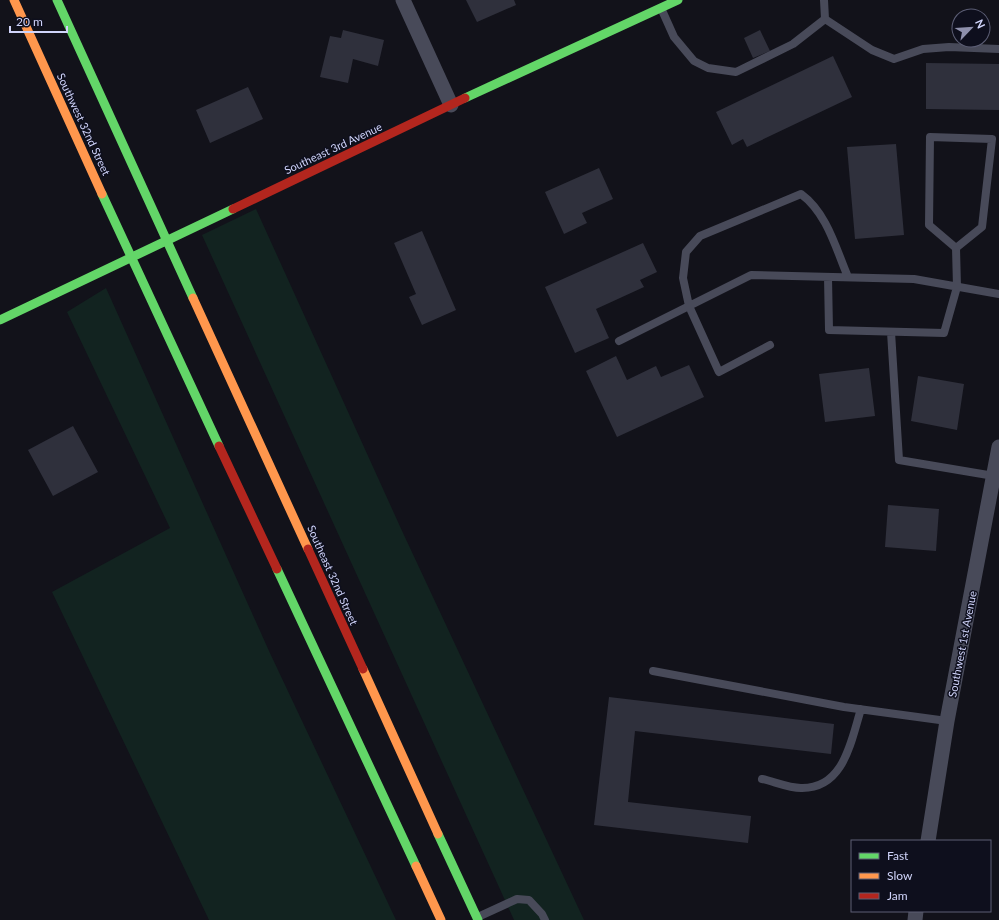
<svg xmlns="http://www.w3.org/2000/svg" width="999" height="920" font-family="Lato,sans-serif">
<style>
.green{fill:#122320}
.building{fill:#2f303c}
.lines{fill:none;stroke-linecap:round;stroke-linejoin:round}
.lane{stroke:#484a59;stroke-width:8}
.street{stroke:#484a59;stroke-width:15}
.fast{stroke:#63d668;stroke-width:9}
.slow{stroke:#ff974d;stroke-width:9}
.jam{stroke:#b3261e;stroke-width:9}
.labels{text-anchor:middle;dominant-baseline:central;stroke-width:3;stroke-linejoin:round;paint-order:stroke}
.street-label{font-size:11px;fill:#d0d4fa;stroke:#0e0f1d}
</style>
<rect width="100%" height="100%" fill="#12121a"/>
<path class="green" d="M256 209 403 533 584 920H514L202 235Z
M106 288 269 651 396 920H209L52 592 170 528 67 312Z"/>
<path class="building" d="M466 0H514L516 5 477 22Z
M343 30 384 40 378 66 353 59 348 83 320 77 330 36 341 38Z
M760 30 770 51 753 58 744 38Z
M833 56 852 97 747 147 743 139 732 145 716 112Z
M926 63 999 64V110L926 109Z
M248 87 263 119 210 143 196 110Z
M896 144 904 235 855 239 847 147Z
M599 168 613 199 582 213 587 223 564 234 545 192Z
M422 231 456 310 422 325 409 297 416 294 394 243Z
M643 243 657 272 640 280 644 287 596 309 609 338 575 353 545 287Z
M616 356 627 380 656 366 661 377 689 365 704 397 617 437 586 371Z
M869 368 875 416 825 422 819 374Z
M918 376 964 384 957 430 911 421Z
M73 426 98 472 53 496 28 450Z
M888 505 939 509 936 551 885 547Z
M609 697 834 724 831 754 635 731 628 802 751 816 748 843 594 825Z"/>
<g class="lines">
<path class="lane" d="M824 0 825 19
M661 8 674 37 694 61 708 68 736 72 793 44 825 19
M825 19 872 50 894 59 923 49 949 47 999 49
M828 277 829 330 944 333 957 287 956 248 982 227 992 139 930 137 929 225 956 248
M891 332 899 460 994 476
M619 341 751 275 914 279 999 294
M770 345 719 372 689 306 683 278 686 252 700 236 801 194C827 213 836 249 848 277
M653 671 844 707 947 721
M762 779C775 782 789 788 801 788 844 789 851 741 861 709
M478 917 517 899 529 900 542 914 545 920"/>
<path class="street" d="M403 0 451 105
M928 841 947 721 999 447
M915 920 916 911"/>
<path class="fast" d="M57 0 193 298
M465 98 678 0
M102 194 219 446
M0 320 233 209
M277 569 416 866
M438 834 478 920"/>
<path class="slow" d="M14 0 102 194
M193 298 308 549
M363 669 438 834
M416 866 441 920"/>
<path class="jam" d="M233 209 465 98
M219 446 277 569
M308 549 363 669"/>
</g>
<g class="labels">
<g class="street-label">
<text transform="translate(84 124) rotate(65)">Southwest 32nd Street</text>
<text transform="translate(333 148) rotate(-25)">Southeast 3rd Avenue</text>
<text transform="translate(333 575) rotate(66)">Southeast 32nd Street</text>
<text transform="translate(962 644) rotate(-79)">Southwest 1st Avenue</text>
</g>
</g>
<rect x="851" y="840" width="140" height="72" fill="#0e0f1d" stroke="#5c5e75"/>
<rect x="859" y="853" width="20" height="6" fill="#63d668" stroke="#5c5e75"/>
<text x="887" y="860" font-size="12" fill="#d0d4fa">Fast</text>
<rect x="859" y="873" width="20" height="6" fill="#ff974d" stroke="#5c5e75"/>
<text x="887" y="880" font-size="12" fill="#d0d4fa">Slow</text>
<rect x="859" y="893" width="20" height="6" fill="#b3261e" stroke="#5c5e75"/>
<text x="887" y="900" font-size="12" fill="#d0d4fa">Jam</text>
<g transform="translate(971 28) rotate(65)"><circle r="19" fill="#0e0f1d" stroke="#5c5e75"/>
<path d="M0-3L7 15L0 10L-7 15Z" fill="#8e90ac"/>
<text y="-6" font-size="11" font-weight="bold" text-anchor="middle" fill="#d0d4fa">N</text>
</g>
<path d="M10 26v6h57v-6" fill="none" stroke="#d0d4fa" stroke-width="2"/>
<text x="16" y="26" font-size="12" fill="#d0d4fa" stroke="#0e0f1d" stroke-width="3" paint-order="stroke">20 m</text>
</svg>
